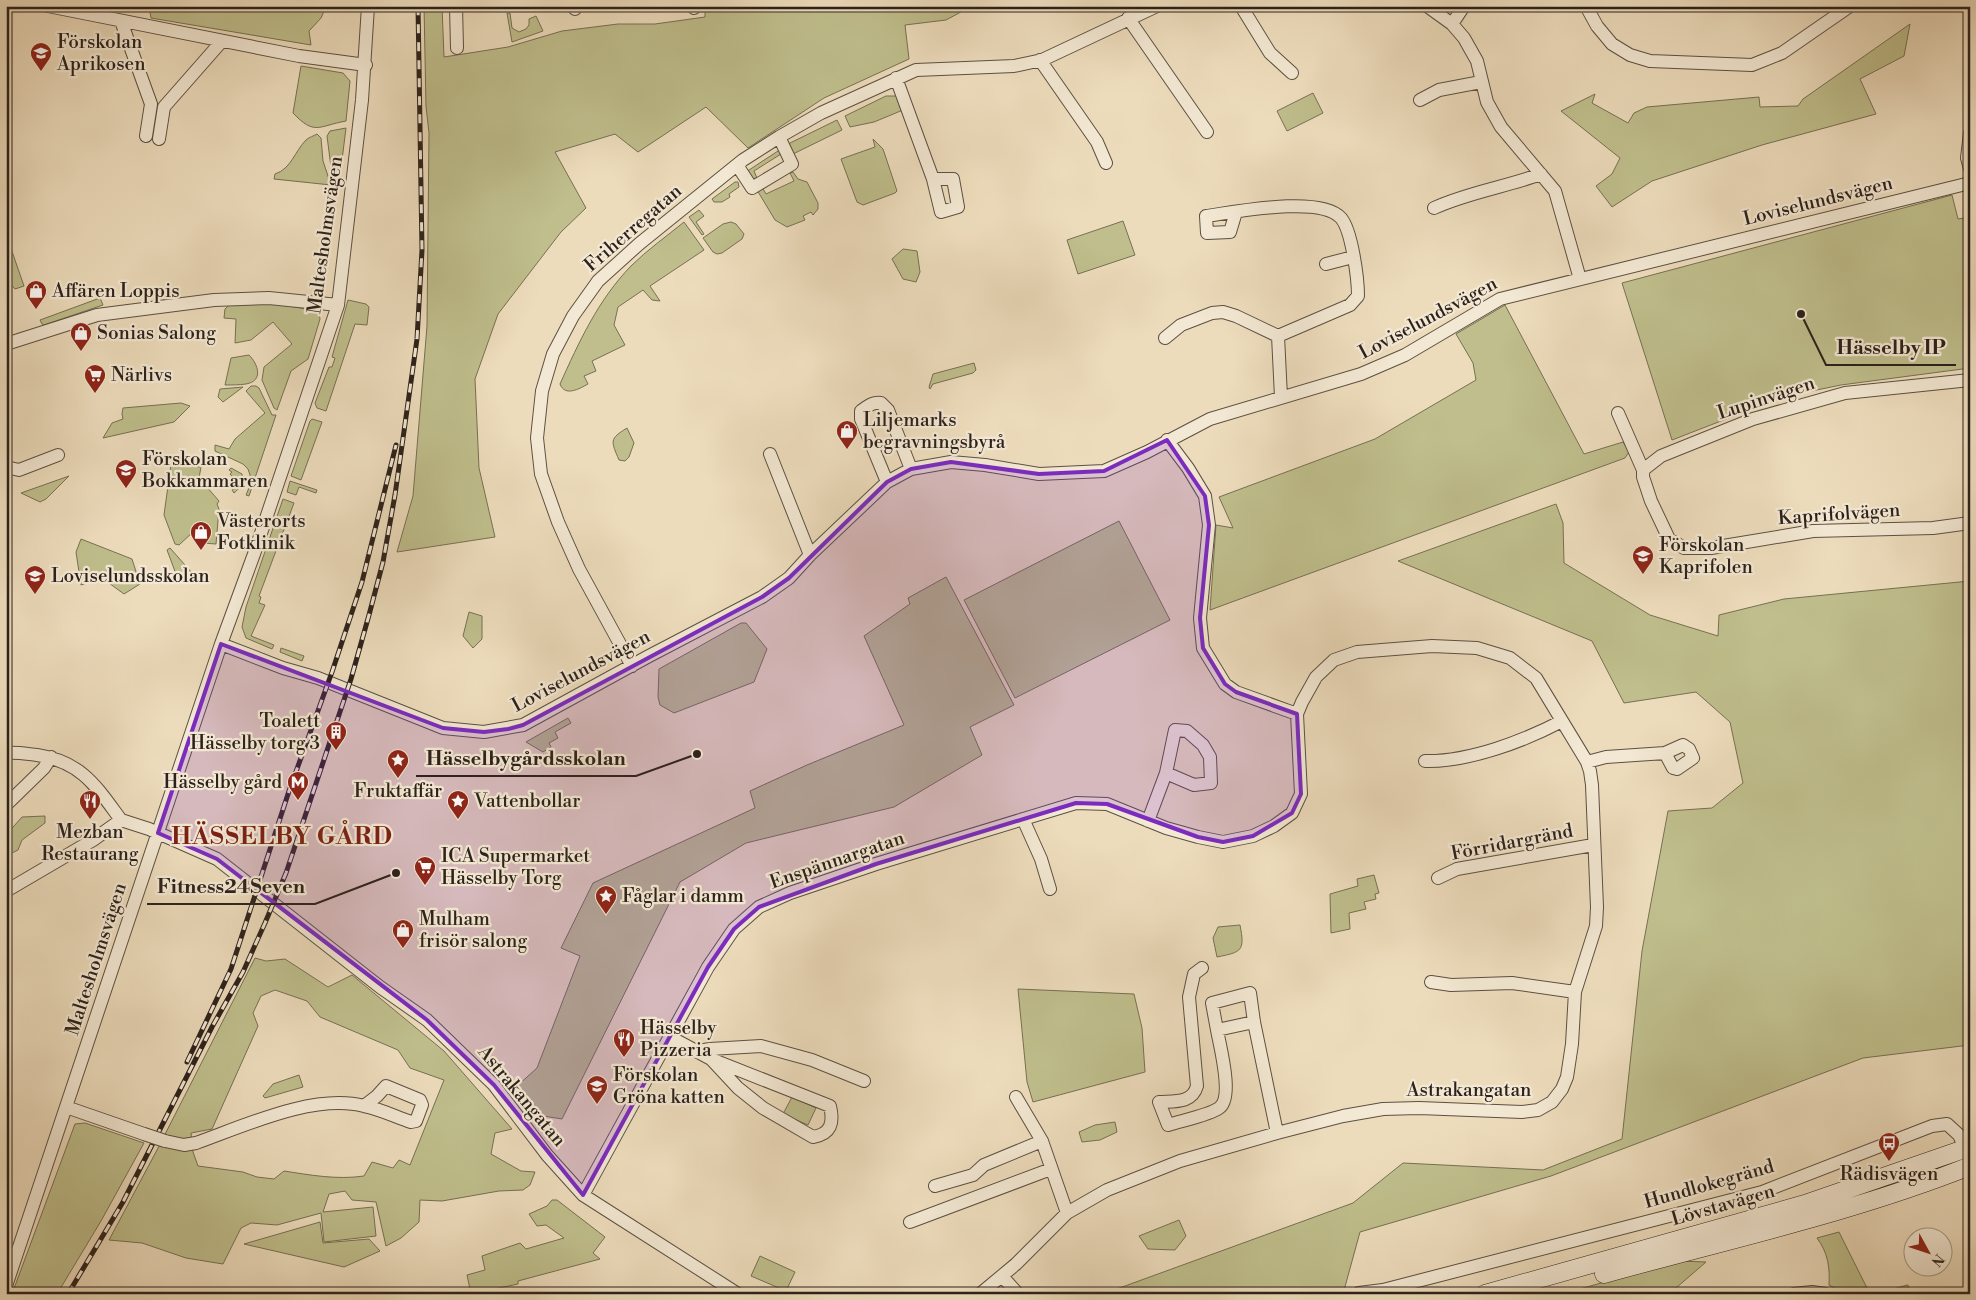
<svg xmlns="http://www.w3.org/2000/svg" width="1976" height="1300" font-family="'Libre Bodoni',serif">
<style>
.green{fill:#bfbe8c;stroke:#767054;fill-rule:evenodd}
.lines{fill:none;stroke-linecap:round;stroke-linejoin:round}
.street-casing{stroke:#5c5043;stroke-width:14}
.secondary-casing{stroke:#2c211b;stroke-width:19}
.street{stroke:#f3e8d3;stroke-width:12}
.secondary{stroke:#f3e8d3;stroke-width:18}
.rail-casing{stroke:#2c211b;stroke-width:5}
.rail{stroke:#f3e8d3;stroke-width:3;stroke-dasharray:9;stroke-linecap:butt}
.street-bridge-casing{stroke:#5c5043;stroke-width:14;stroke-linecap:butt}
.street-bridge{stroke:#f3e8d3;stroke-width:12}
.marked{fill:#7b2cbf;fill-opacity:0.2;stroke:#7b2cbf;stroke-width:4;stroke-linejoin:round}
.labels{text-anchor:middle;dominant-baseline:central;stroke-width:4.5;stroke-linejoin:round;paint-order:stroke}
.poi-label{font-size:19px;fill:#2c211b;stroke:#f3e8d3;text-anchor:start}
.street-label{font-size:19px;fill:#2c211b;stroke:#f3e8d3}
.district-label{font-size:24px;font-weight:bold;letter-spacing:1px;fill:#7a1f14;stroke:#f3e8d3}
.leader{fill:none;stroke:#2c211b;stroke-width:2}
.callout-dot{fill:#2c211b;stroke:#f3e8d3;stroke-width:2}
.callout-label{font-size:20px;text-anchor:middle;font-weight:bold;fill:#2c211b;stroke:#f3e8d3;stroke-width:4.5;stroke-linejoin:round;paint-order:stroke}
</style>
<rect width="100%" height="100%" fill="#eddcbc"/>
<filter id="stains"><feTurbulence type="fractalNoise" baseFrequency=".004" numOctaves="4"/><feColorMatrix values="0 0 0 0 .2 0 0 0 0 .09 0 0 0 0 .02 0 0 0 .5 -.17"/></filter>
<radialGradient id="worn" r=".72"><stop offset=".6" stop-color="#630" stop-opacity="0"/><stop offset="1" stop-color="#630" stop-opacity=".3"/></radialGradient>
<path class="green" d="M149 6H310V9H325L321 18 309 31 311 45 151 18Z
M424 6H442L444 57 508 47 562 31 618 24H655L705 17V6H972L946 20 905 25 909 59 824 98 748 148 706 107 638 152 615 134 555 152 586 208 561 232 498 314 475 379 479 468 495 537 397 552 413 496 427 326 429 133 426 106Z
M507 13H510L512 28 519 32 526 29 529 25V19L536 16 543 31 512 42Z
M1910 24 1904 56 1860 79 1876 114 1762 145 1652 181 1612 207 1596 186 1612 174 1620 158 1561 111 1595 94 1592 103 1628 123 1634 113 1647 107 1759 97 1760 107 1798 106 1803 99Z
M301 66 343 73 350 81 346 121C318 126 315 136 293 113Z
M1313 93 1323 113 1287 131 1277 111Z
M886 96H897L903 110 874 122 850 127 845 116Z
M837 120 842 130 793 154 788 144Z
M346 128 339 184H337L332 175 327 136 330 131Z
M317 134 321 138 323 161 331 185 274 179 275 174C291 169 295 151 306 140 309 137 314 136 317 134Z
M873 139 883 149 897 191 895 193 863 205 857 202 841 159 875 147Z
M781 149V154L754 171 757 178 750 179 746 172Z
M793 172 798 179 807 182 818 203V209L813 215 811 212 803 216 805 220 787 227 775 220 757 190 762 187 766 194 794 181 790 173Z
M735 182H738L739 187 729 194 730 197 722 202H714L712 199Z
M1952 195 1958 219 1970 217V368L1841 385 1783 397 1672 440 1622 283Z
M699 210 704 216 696 222 704 234 702 235 689 217Z
M1123 221 1135 255 1078 274 1067 240Z
M684 222 704 250 650 286 660 301 652 300 643 290 618 307 614 325 625 345 592 361 596 371 584 376 588 384C579 389 565 397 560 384 579 342 598 300 631 266 647 250 667 236 684 222Z
M731 222 736 224 744 234 742 239 722 253 717 254 713 252 703 238 723 224Z
M6 234 24 286 15 289 6 279Z
M903 249 917 251 920 272 916 282 903 279 892 259Z
M100 298 103 305 44 325 42 324 40 320Z
M348 300 366 304 369 307 367 325 355 324 326 411 317 408 315 403 329 367H332L335 358 332 357Z
M270 303 313 310 319 313 320 319 308 359 291 371 277 410 274 408 262 380 264 367 292 344 273 322 251 340 235 343 236 319 224 318 225 309 229 305Z
M1505 305 1584 454 1623 442 1629 452 1625 458 1210 610 1216 525 1233 528 1219 497 1375 439 1476 380 1473 363 1456 334Z
M249 355C258 364 264 381 246 384 239 385 232 385 225 385L231 358Z
M974 363 976 370 973 373 933 384 930 389 929 387 933 374Z
M251 386H256L259 388 272 415H276L249 496 246 495 252 481 248 469 243 464 215 451V445L229 449 235 439 265 413 246 391Z
M243 387 223 402 218 397 220 389Z
M181 403 190 406 174 422 103 438 112 423 123 419 122 414 123 408Z
M312 419 322 422 301 480 291 476 310 421Z
M627 428 634 443 629 457 625 461 619 460C611 441 609 439 627 428Z
M171 464 201 467 199 478 219 501 217 504 219 509 216 544 203 543 193 532 179 545 175 544 164 515Z
M231 468 242 474C244 483 241 487 234 493L232 490 239 484 230 474 232 472 229 470Z
M69 476 46 499 40 502 21 493Z
M290 481 317 490 316 493 299 487 296 495 287 492Z
M283 499 294 503 259 596 261 597 259 603 265 605 251 636 274 645 272 649 246 638 242 627 246 607Z
M1556 504 1563 523 1564 563 1650 615 1718 636 1719 615 1784 599 1970 581V1045L1863 1058 1551 1176 1360 1232 1343 1294H1116L1114 1290 1353 1203 1403 1163 1543 1170 1622 1139 1642 951 1668 811 1712 808 1743 783 1730 722 1696 692 1624 703 1592 641 1398 561Z
M1119 521 1170 620 1015 698 964 600Z
M81 539 132 559 140 584 124 594 102 578 81 585 76 552Z
M170 548 193 574V577L184 582H179L167 550Z
M946 577 1014 705 970 727 982 755 894 807 746 843 680 882 562 1119 537 1115 516 1087 537 1068 580 956 561 948 593 883 755 808 750 791 807 765 904 725 864 636 910 604 908 598Z
M469 612 482 616V639L473 648 463 636Z
M741 623H746L767 649 754 682 674 713 660 705 658 697 659 669Z
M281 648 304 656 302 661 280 652Z
M568 718 571 723 555 732 558 738 549 743 551 747 543 752 526 742Z
M45 816V823L22 840 18 850 6 856V835L22 817Z
M1374 875 1379 893 1375 894 1376 899 1364 902 1366 909 1349 913 1350 929 1331 933 1330 894 1358 886 1357 879Z
M1240 925C1245 951 1242 952 1217 957L1213 938 1218 927Z
M255 958 266 961 285 959 328 987 352 975 444 1051 512 1129 495 1133 491 1154 521 1171 535 1172 530 1185 523 1190 499 1191 442 1201 420 1200 419 1222 401 1238 386 1246 376 1202 352 1200 345 1191 329 1194 323 1212 373 1207 376 1236 324 1242 321 1213 277 1225 251 1223 241 1228 223 1264 186 1258 142 1243 109 1240 157 1150ZM275 990 307 1001 320 1017 398 1050 410 1068 444 1080 410 1165 399 1160 393 1168 372 1162 364 1176C337 1180 310 1175 284 1171L274 1179 257 1177 243 1172 198 1166 193 1152 191 1133 212 1129 258 1026 253 1013 261 996Z
M1018 989 1134 994 1142 1028 1145 1072 1033 1102 1027 1082Z
M299 1075 303 1087 265 1098 263 1096 273 1084Z
M792 1097 816 1108 808 1125 783 1114Z
M1115 1122 1117 1132 1100 1140 1082 1142 1079 1132 1095 1125Z
M85 1123 144 1143 101 1221 57 1294H12L75 1124Z
M552 1200H557L605 1237 593 1253 600 1259 518 1281V1284L471 1294 467 1275 485 1270 482 1256 520 1243 526 1249 564 1238 546 1225 537 1226 529 1214 547 1206Z
M1179 1220 1186 1236 1175 1250 1148 1249 1139 1236Z
M320 1222 323 1243 369 1239 380 1251 344 1267 244 1244Z
M1839 1232 1870 1294H1837L1839 1290 1829 1285C1830 1267 1828 1253 1817 1238Z
M760 1256 795 1272 786 1291 751 1276Z
M1679 1261 1706 1262 1669 1294H1562Z
M1908 1285 1911 1294H1876L1907 1285Z"/>
<g class="lines">
<g class="street-casing">
<path id="street" d="M48 6 299 56 366 65
M456 6 457 48
M575 6V9
M693 6 694 8
M1241 6 1270 53 1292 73
M1427 6 1452 24 1464 38 1477 61 1487 102 1501 127 1555 191 1580 279
M1586 6 1597 26 1612 44 1630 55 1650 61 1752 65 1782 53 1850 6
M1128 18 1207 132
M121 21 151 104 146 136
M1452 24 1464 6
M1040 60 1097 142 1106 163
M896 78 933 179 941 212 958 207 953 179H933
M1420 100 1439 90 1481 82
M1970 133 1967 158 1970 169
M159 139 164 107 222 41
M737 165 752 188 792 164 779 137
M1434 208C1469 192 1506 187 1541 174
M1236 212 1230 232 1207 233 1206 216C1235 212 1321 195 1341 218 1352 231 1358 279 1358 296L1350 305 1278 336
M1326 264 1353 257
M1278 336 1281 397
M1165 338 1181 325 1212 313 1223 312 1236 316 1278 336
M6 344 97 315 214 300 269 298 338 305
M1618 413 1643 470V477L1651 501 1669 539 1684 548H1711L1813 531 1933 528 1970 523
M1167 440 1188 468 1205 496 1209 525 1200 618 1203 648 1225 684 1236 692 1297 714
M770 454 810 555
M6 467 19 470 58 455
M1643 470 1661 456 1753 419 1845 393 1970 380
M887 482 861 419V411C868 406 872 402 881 403L888 410 911 469
M221 644 283 668 318 678 443 728 484 732 523 725 649 656 762 597 789 578 810 555 887 482 911 469 951 462 985 465 1039 474 1104 471 1147 452 1210 419 1361 374 1405 355 1500 299 1970 183
M632 666 579 569 558 522 541 474 537 438 542 391 553 354 573 316 598 281 639 244 743 160 779 137 821 113 916 70 1014 66 1042 60 1157 6
M6 753C17 752 27 754 37 755 82 762 96 786 121 820
M1425 761C1469 762 1524 741 1562 721
M1587 762 1606 757 1665 753 1683 745 1689 749 1693 758 1677 769 1673 768 1665 753
M6 805 44 768 51 757
M1023 819 1041 859 1050 889
M1148 821 1166 773 1194 785 1211 783 1210 757 1203 745 1187 731 1175 730 1166 773
M1438 878 1457 869 1593 845
M6 891 93 840 121 820 149 829 217 859 380 987 427 1020 494 1085 547 1155 583 1195 738 1294
M1202 968 1194 974 1189 997 1197 1086C1192 1104 1174 1101 1159 1102L1168 1125C1180 1121 1210 1115 1219 1108 1234 1098 1220 1047 1217 1030
M1431 982 1451 985 1512 983 1575 992
M1254 1022 1217 1030 1212 1003 1250 993 1254 1022 1277 1133
M670 1037 711 1059 738 1088 763 1108 813 1137C831 1134 834 1123 830 1106L711 1059
M698 1051 710 1049 761 1046 812 1060 864 1081
M1016 1097 1042 1141 1067 1213
M66 1107 144 1134
M165 1141 184 1145 196 1143C244 1126 314 1093 364 1106 380 1109 396 1117 411 1122L416 1121 422 1105 420 1100 386 1086 377 1096 364 1106
M935 1186 973 1175 984 1165 1042 1141
M583 1195 708 967 734 929 759 907 790 893 876 864 1076 803 1107 804 1166 828 1198 837 1223 842 1253 836 1274 826 1292 813 1301 794 1297 714 1302 702 1316 677 1334 660 1357 652 1432 646 1477 648 1510 658 1536 678 1587 762 1590 771 1592 785 1597 907 1596 926 1575 992 1572 1044 1567 1077 1562 1089 1552 1102 1538 1110 1522 1112 1419 1108 1383 1109 1343 1116 1277 1133 1180 1161 1107 1190 1067 1213 1016 1264 980 1294
M910 1222 1051 1169
M1002 1276 1018 1294
M6 1286 221 644 254 554 338 305 362 100 368 6
M1359 1293 1383 1290 1762 1192 1932 1126 1947 1124 1959 1135 1965 1149
M1794 1294 1812 1292 1825 1294"/>
</g>
<g class="secondary-casing">
<path id="secondary" d="M1604 1274C1726 1240 1852 1213 1970 1166
M1485 1294 1805 1204 1970 1147"/>
</g>
<use href="#street" class="street"/>
<use href="#secondary" class="secondary"/>
<g class="rail-casing">
<path id="rail" d="M187 1062 231 969 289 791 332 672 362 582 396 445
M68 1294 123 1202 212 1027 243 972 265 923 286 873 351 679 369 615 383 562 395 495 417 339 422 250 418 6"/>
</g>
<use href="#rail" class="rail"/>
<g class="street-bridge-casing">
<path id="street-bridge" d="M144 1134 165 1141"/>
</g>
<use href="#street-bridge" class="street-bridge"/>
</g>
<path class="marked" d="M1167 440 1205 496 1209 525 1200 618 1203 648 1225 684 1236 692 1297 714 1301 794 1292 813 1253 836 1223 842 1198 837 1107 804 1076 803 876 864 759 907 734 929 708 967 583 1195 494 1085 427 1020 217 859 158 833 221 644 443 728 484 732 508 729 523 725 762 597 789 578 887 482 911 469 951 462 1039 474 1104 471Z"/>
<defs>
<g id="school-pin" transform="scale(1.125)"><path d="M0 17L-7.5 6A9.5 9.5 0 1 1 7.5 6Z" fill="#8f2418" stroke="#f3e8d3"/><path d="M0-5L7-2L0 1L-7-2ZM-4 1L0 2.5L4 1V4Q0 6-4 4Z" fill="#fff"/></g>
<g id="shop-pin" transform="scale(1.125)"><path d="M0 17L-7.5 6A9.5 9.5 0 1 1 7.5 6Z" fill="#8f2418" stroke="#f3e8d3"/><path d="M-5-2.5h2.3a2.7 3.5 0 0 1 5.4 0H5L5.5 6h-11ZM-1.5-2.5h3a1.5 2.3 0 0 0-3 0Z" fill="#fff"/></g>
<g id="supermarket-pin" transform="scale(1.125)"><path d="M0 17L-7.5 6A9.5 9.5 0 1 1 7.5 6Z" fill="#8f2418" stroke="#f3e8d3"/><path d="M-6-5.5h2.5l.6 2H6L4.5 2H-2.5L-4.4-4H-6ZM-1.5 3.2a1.3 1.3 0 1 0 .1 0ZM3 3.2a1.3 1.3 0 1 0 .1 0Z" fill="#fff"/></g>
<g id="building-pin" transform="scale(1.125)"><path d="M0 17L-7.5 6A9.5 9.5 0 1 1 7.5 6Z" fill="#8f2418" stroke="#f3e8d3"/><path d="M-4-6H4V6H1V3H-1V6H-4ZM-2.5-4.3h1.7v1.8h-1.7ZM.8-4.3h1.7v1.8H.8ZM-2.5-1h1.7V.8h-1.7ZM.8-1h1.7V.8H.8Z" fill="#fff"/></g>
<g id="sight-pin" transform="scale(1.125)"><path d="M0 17L-7.5 6A9.5 9.5 0 1 1 7.5 6Z" fill="#8f2418" stroke="#f3e8d3"/><path d="M0-6L1.8-2.2L6-1.7L2.9 1.2L3.7 5.4L0 3.3L-3.7 5.4L-2.9 1.2L-6-1.7L-1.8-2.2Z" fill="#fff"/></g>
<g id="metro-pin" transform="scale(1.125)"><path d="M0 17L-7.5 6A9.5 9.5 0 1 1 7.5 6Z" fill="#8f2418" stroke="#f3e8d3"/><path d="M-5.5 5V-5H-3L0 0L3-5H5.5V5H3V-.5L0 4L-3-.5V5Z" fill="#fff"/></g>
<g id="restaurant-pin" transform="scale(1.125)"><path d="M0 17L-7.5 6A9.5 9.5 0 1 1 7.5 6Z" fill="#8f2418" stroke="#f3e8d3"/><path d="M-5-6h1v4h1v-4h1v4h1v-4h1v5L-1.5 .5V6h-2V.5L-5-1ZM5-6V6H3V1.5H1.5Q1.5-4 5-6Z" fill="#fff"/></g>
<g id="bus-pin" transform="scale(1.125)"><path d="M0 17L-7.5 6A9.5 9.5 0 1 1 7.5 6Z" fill="#8f2418" stroke="#f3e8d3"/><path d="M-5-6H5V4H4V6H2V4H-2V6H-4V4H-5ZM-3.5-4V0h7V-4ZM-3.5 1.2v1.5H-2V1.2ZM2 1.2v1.5H3.5V1.2Z" fill="#fff"/></g>
</defs>
<g fill-rule="evenodd">
<use href="#school-pin" x="41" y="53"/>
<use href="#shop-pin" x="36" y="291"/>
<use href="#shop-pin" x="81" y="333"/>
<use href="#supermarket-pin" x="95" y="375"/>
<use href="#shop-pin" x="847" y="431"/>
<use href="#school-pin" x="126" y="470"/>
<use href="#shop-pin" x="201" y="532"/>
<use href="#school-pin" x="1643" y="556"/>
<use href="#school-pin" x="35" y="576"/>
<use href="#building-pin" x="336" y="732"/>
<use href="#sight-pin" x="398" y="760"/>
<use href="#metro-pin" x="298" y="782"/>
<use href="#restaurant-pin" x="90" y="801"/>
<use href="#sight-pin" x="458" y="801"/>
<use href="#supermarket-pin" x="425" y="867"/>
<use href="#sight-pin" x="606" y="896"/>
<use href="#shop-pin" x="403" y="930"/>
<use href="#restaurant-pin" x="624" y="1039"/>
<use href="#school-pin" x="597" y="1086"/>
<use href="#bus-pin" x="1889" y="1143"/>
</g>
<g class="labels">
<g class="poi-label">
<text x="57" y="42">Förskolan<tspan x="57" dy="22">Aprikosen</tspan></text>
<text x="52" y="291">Affären Loppis</text>
<text x="97" y="333">Sonias Salong</text>
<text x="111" y="375">Närlivs</text>
<text x="863" y="420">Liljemarks<tspan x="863" dy="22">begravningsbyrå</tspan></text>
<text x="142" y="459">Förskolan<tspan x="142" dy="22">Bokkammaren</tspan></text>
<text x="217" y="521">Västerorts<tspan x="217" dy="22">Fotklinik</tspan></text>
<text x="1659" y="545">Förskolan<tspan x="1659" dy="22">Kaprifolen</tspan></text>
<text x="51" y="576">Loviselundsskolan</text>
<text x="320" y="721" text-anchor="end">Toalett<tspan x="320" dy="22">Hässelby torg 3</tspan></text>
<text x="282" y="782" text-anchor="end">Hässelby gård</text>
<text x="398" y="791" text-anchor="middle">Fruktaffär</text>
<text x="474" y="801">Vattenbollar</text>
<text x="90" y="832" text-anchor="middle">Mezban<tspan x="90" dy="22">Restaurang</tspan></text>
<text x="441" y="856">ICA Supermarket<tspan x="441" dy="22">Hässelby Torg</tspan></text>
<text x="622" y="896">Fåglar i damm</text>
<text x="419" y="919">Mulham<tspan x="419" dy="22">frisör salong</tspan></text>
<text x="640" y="1028">Hässelby<tspan x="640" dy="22">Pizzeria</tspan></text>
<text x="613" y="1075">Förskolan<tspan x="613" dy="22">Gröna katten</tspan></text>
<text x="1889" y="1174" text-anchor="middle">Rädisvägen</text>
</g>
<g class="street-label">
<text transform="translate(1818 201) rotate(-14)">Loviselundsvägen</text>
<text transform="translate(633 228) rotate(-41)">Friherregatan</text>
<text transform="translate(325 235) rotate(-82)">Maltesholmsvägen</text>
<text transform="translate(1428 318) rotate(-28)">Loviselundsvägen</text>
<text transform="translate(1766 398) rotate(-18)">Lupinvägen</text>
<text transform="translate(1839 514) rotate(-4)">Kaprifolvägen</text>
<text transform="translate(581 671) rotate(-28)">Loviselundsvägen</text>
<text transform="translate(1512 842) rotate(-11)">Förridargränd</text>
<text transform="translate(837 860) rotate(-19)">Enspännargatan</text>
<text transform="translate(96 959) rotate(-72)">Maltesholmsvägen</text>
<text x="1469" y="1090">Astrakangatan</text>
<text transform="translate(522 1096) rotate(50)">Astrakangatan</text>
<text transform="translate(1709 1184) rotate(-16)">Hundlokegränd</text>
<text transform="translate(1723 1205) rotate(-16)">Lövstavägen</text>
</g>
<g class="district-label">
<text x="282" y="837">HÄSSELBY GÅRD</text>
</g>
</g>
<path class="leader" d="M1801 314L1826 365H1956M697 754L636 776H416M396 873L315 904H147"/>
<g class="callout-dot">
<circle cx="1801" cy="314" r="5"/>
<circle cx="697" cy="754" r="5"/>
<circle cx="396" cy="873" r="5"/>
</g>
<g class="callout-label">
<text x="1891" y="354">Hässelby IP</text>
<text x="526" y="765">Hässelbygårdsskolan</text>
<text x="231" y="893">Fitness24Seven</text>
</g>
<rect width="1976" height="1300" fill="none" stroke="#eddcbc" stroke-width="25"/>
<rect x="8" y="8" width="1961" height="1285" fill="none" stroke="#2c211b" stroke-width="2.5"/>
<rect x="12" y="12" width="1951" height="1275" fill="none" stroke="#2c211b"/>
<g transform="translate(1928 1252) rotate(130)"><circle r="24" fill="#f3e8d3" stroke="#a39889"/>
<path d="M0-4L9 19L0 12L-9 19Z" fill="#8f2418"/>
<text y="-8" font-size="14" font-weight="bold" text-anchor="middle" fill="#2c211b">N</text>
</g>
<rect width="100%" height="100%" filter="url(#stains)"/>
<rect width="100%" height="100%" fill="url(#worn)"/>
</svg>
